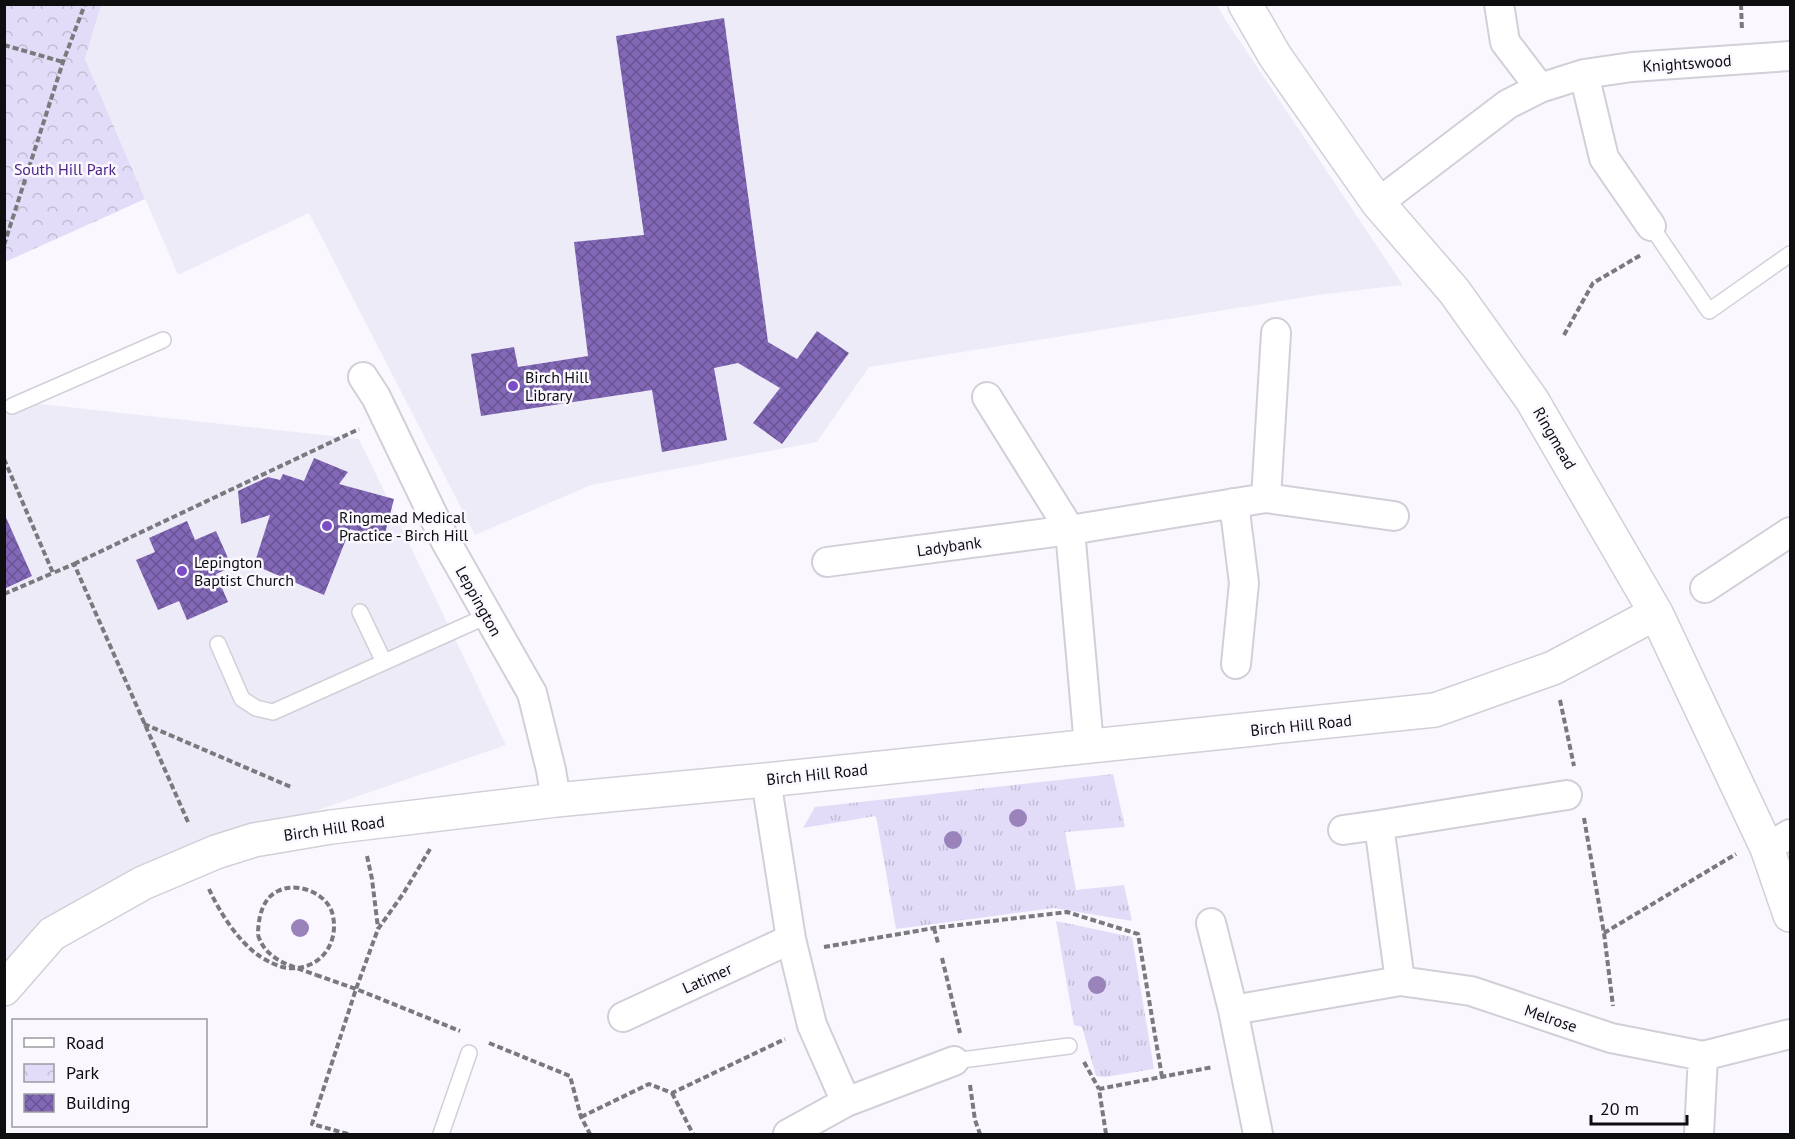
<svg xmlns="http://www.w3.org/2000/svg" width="1795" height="1139" font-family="'PT Sans',sans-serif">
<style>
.built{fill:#eeebf8}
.grass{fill:url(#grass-tufts)}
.park{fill:url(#park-crowns)}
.building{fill:url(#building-cross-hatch)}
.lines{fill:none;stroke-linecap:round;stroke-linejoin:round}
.service-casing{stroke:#d2cfd8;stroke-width:18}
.minor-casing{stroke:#d2cfd8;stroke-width:32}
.tertiary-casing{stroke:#d2cfd8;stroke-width:36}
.path{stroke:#7a797d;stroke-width:4;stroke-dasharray:6 3;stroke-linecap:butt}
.service{stroke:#fff;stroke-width:15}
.minor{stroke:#fff;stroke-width:28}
.tertiary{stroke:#fff;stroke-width:33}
.path-bridge{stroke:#7a797d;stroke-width:4;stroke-dasharray:6 3;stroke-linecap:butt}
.tree{fill:#9a83bb}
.poi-dot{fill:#7b4cc5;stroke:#faf8fe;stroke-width:2}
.labels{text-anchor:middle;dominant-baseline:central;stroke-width:5;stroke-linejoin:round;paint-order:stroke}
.street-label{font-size:16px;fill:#0e0d10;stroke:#faf8fe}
.park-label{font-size:16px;fill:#4c2485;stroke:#faf8fe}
.poi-label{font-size:16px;fill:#0e0d10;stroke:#faf8fe;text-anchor:start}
</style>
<defs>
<pattern id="grass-tufts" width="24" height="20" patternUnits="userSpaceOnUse" patternTransform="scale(1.5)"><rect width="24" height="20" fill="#e3dcf8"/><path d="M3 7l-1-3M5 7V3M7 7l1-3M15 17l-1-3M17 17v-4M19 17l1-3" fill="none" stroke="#c2bcd4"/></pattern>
<pattern id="park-crowns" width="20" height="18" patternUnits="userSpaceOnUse" patternTransform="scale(1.5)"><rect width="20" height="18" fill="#e3dcf8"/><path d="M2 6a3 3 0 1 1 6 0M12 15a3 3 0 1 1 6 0" fill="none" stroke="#c2bcd4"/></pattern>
<pattern id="building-cross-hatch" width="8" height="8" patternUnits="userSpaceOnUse" patternTransform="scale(1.5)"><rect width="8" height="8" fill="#8268b7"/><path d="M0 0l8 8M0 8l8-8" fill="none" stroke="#695493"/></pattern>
</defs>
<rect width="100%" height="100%" fill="#faf8fe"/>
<path class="built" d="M101 4 1217 5 1225 19 1403 285 1318 295 869 367 817 442 591 485 475 535 309 213 178 275 85 59Z
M5 400 359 439 506 745 102 885 5 963Z"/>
<path class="grass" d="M1113 774 1125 827 1065 832 1076 890 1124 885 1132 921 1054 908 896 929 876 816 803 828 815 807Z
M1056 921 1132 937 1154 1069 1105 1077 1096 1076 1082 1027 1074 1025Z"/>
<path class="park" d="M4 5H101L85 59 145 199 5 262Z"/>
<path class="building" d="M724 18 768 342 797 359 817 331 849 353 782 444 753 423 780 388 738 363 714 368 727 440 662 452 652 390 481 416 471 354 514 347 518 367 588 356 574 242 644 235 616 36Z
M314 458 348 472 339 484 394 499 383 541 350 529 324 595 254 565 270 515 241 524 238 491 268 477 280 480 283 474 304 481Z
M4 513 32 576 4 589Z
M187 521 195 540 216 531 232 567 216 574 228 602 187 620 179 601 158 610 136 560 155 552 149 538Z"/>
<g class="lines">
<g class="service-casing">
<path id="service" d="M1651 226 1709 311 1790 254
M12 406 163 340
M360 612 384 662
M218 644 242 699 256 708 273 712 487 616
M954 1061 1069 1046
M441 1134 469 1053"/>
</g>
<g class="minor-casing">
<path id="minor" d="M1499 4 1505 42 1540 88
M1584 74 1604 158 1651 226
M1378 203 1508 104 1540 88 1584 74 1632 67 1790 56
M363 377 376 397 445 540 532 693 551 770 556 800
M1266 498 1276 333
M1234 503 1244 583 1236 664
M827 562 1070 530 987 397
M1705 588 1790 532
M1089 746 1070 530 1266 498 1394 516
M766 780 791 939 812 1025 846 1102 788 1134
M1343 830 1379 825
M1767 848 1790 834
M1211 923 1233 1010
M1400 981 1379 825 1567 795
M623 1017 791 939
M846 1102 954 1061
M1258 1134 1233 1010 1400 981 1471 991 1611 1038 1703 1056 1790 1034
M1699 1134 1703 1056"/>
</g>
<g class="tertiary-casing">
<path id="tertiary" d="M1245 4 1275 56 1378 203 1454 291 1532 400 1656 613 1767 848 1790 915
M4 989 52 934 143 883 216 852 254 840 331 827 556 800 766 780 1435 710 1553 668 1656 613"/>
</g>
<path class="path" d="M1741 4 1742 31
M4 45 63 62
M4 245 63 62 85 4
M1564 335 1593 283 1641 255
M4 459 53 573 74 564 188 822
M74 564 359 429
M4 594 53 573
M1560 700 1574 766
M144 724 291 787
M1584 818 1604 933 1613 1006
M367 856 372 879 378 928
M209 889C219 911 237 940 258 955 265 960 278 967 287 968 318 971 339 946 333 916 329 894 298 881 278 891 262 898 258 919 258 935
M934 928 938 943
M1604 933 1736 854
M824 947 934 928 1067 912 1138 934 1162 1077
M942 958 960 1033
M316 975 356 989 460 1031
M489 1043 570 1076 581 1117 590 1134
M1084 1062 1099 1089
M970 1085 975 1120 980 1134
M672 1093 693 1134
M581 1117 649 1084 672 1093 785 1039
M348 1134 312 1124 356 989 378 929 403 894 430 849
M1106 1134 1099 1089 1213 1067"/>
<use href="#service" class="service"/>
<use href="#minor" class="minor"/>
<use href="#tertiary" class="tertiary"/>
<path class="path-bridge" d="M258 935C266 961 292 966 316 975"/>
</g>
<g class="tree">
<circle cx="1018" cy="818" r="9"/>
<circle cx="953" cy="840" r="9"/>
<circle cx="300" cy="928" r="9"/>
<circle cx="1097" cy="985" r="9"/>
</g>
<g class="poi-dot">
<circle cx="513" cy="386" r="6"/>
<circle cx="327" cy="526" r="6"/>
<circle cx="182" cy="571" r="6"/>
</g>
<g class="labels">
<g class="street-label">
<text transform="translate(1687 63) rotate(-4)">Knightswood</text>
<text transform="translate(1555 438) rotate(60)">Ringmead</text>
<text transform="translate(949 546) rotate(-8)">Ladybank</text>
<text transform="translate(479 601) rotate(61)">Leppington</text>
<text transform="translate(1301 725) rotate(-6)">Birch Hill Road</text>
<text transform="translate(817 774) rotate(-6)">Birch Hill Road</text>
<text transform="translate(334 828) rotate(-8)">Birch Hill Road</text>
<text transform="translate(707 978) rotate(-24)">Latimer</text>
<text transform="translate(1551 1018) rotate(19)">Melrose</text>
</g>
<g class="park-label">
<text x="65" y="169">South Hill Park</text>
</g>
<g class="poi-label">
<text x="525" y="377">Birch Hill<tspan x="525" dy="18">Library</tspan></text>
<text x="339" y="517">Ringmead Medical<tspan x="339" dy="18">Practice - Birch Hill</tspan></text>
<text x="194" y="562">Lepington<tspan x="194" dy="18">Baptist Church</tspan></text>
</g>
</g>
<rect width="1795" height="1139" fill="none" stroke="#0e0d10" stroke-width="12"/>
<rect x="12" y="1019" width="195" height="108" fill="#faf8fe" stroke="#9c9a9f" stroke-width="1.5"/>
<rect x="24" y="1038" width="30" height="9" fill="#ffffff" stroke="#9c9a9f" stroke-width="1.5"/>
<text x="66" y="1049" font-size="18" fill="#0e0d10">Road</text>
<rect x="24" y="1064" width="30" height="18" fill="url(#park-crowns)" stroke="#9c9a9f" stroke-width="1.5"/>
<text x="66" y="1079" font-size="18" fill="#0e0d10">Park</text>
<rect x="24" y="1094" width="30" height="18" fill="url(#building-cross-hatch)" stroke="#9c9a9f" stroke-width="1.5"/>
<text x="66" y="1109" font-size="18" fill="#0e0d10">Building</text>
<path d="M1591 1115v9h96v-9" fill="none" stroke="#0e0d10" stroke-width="3"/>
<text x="1600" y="1115" font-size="18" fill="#0e0d10" stroke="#faf8fe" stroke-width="4.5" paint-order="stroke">20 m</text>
</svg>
